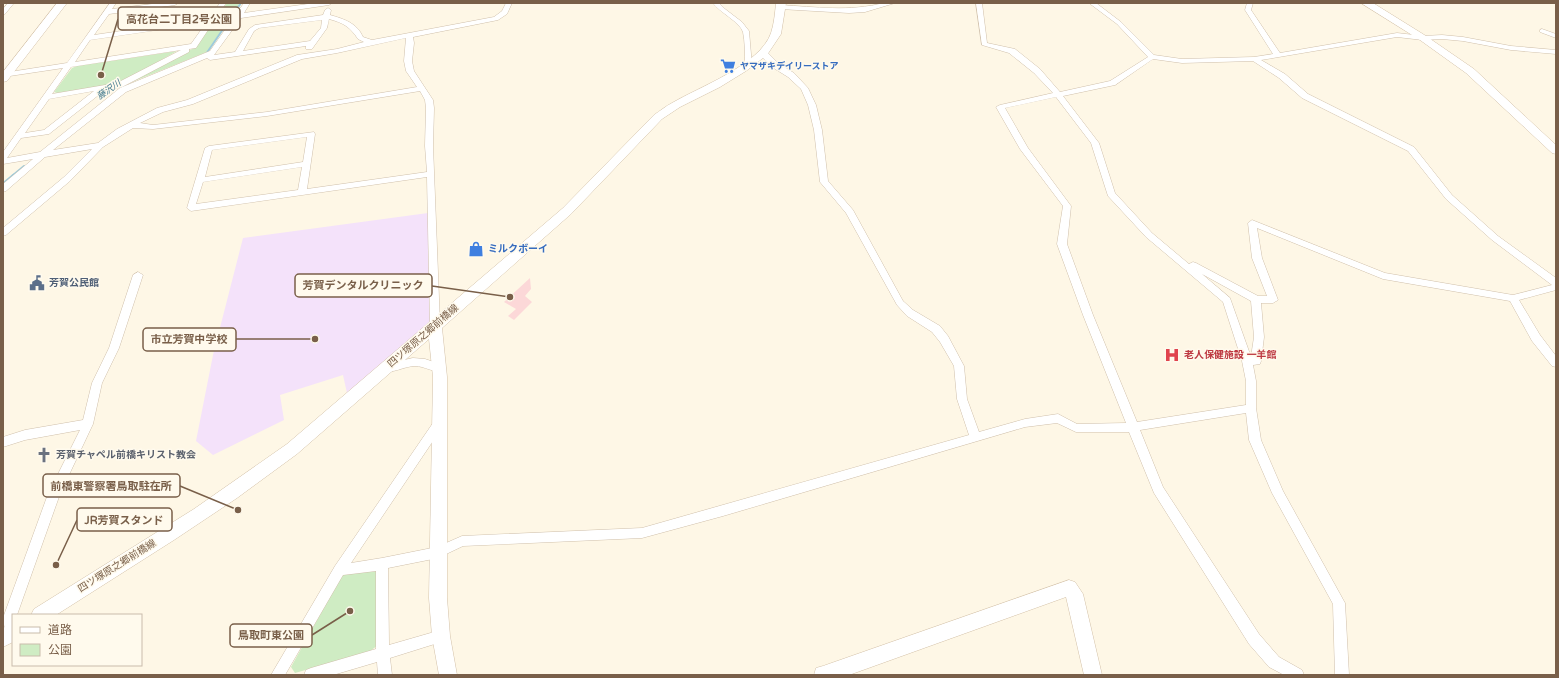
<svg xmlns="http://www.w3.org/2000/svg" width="1559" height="678" font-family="'Varela Round','Noto Sans JP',sans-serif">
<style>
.education{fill:#f4e2fa}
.medical{fill:#fcd8d8}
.green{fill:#cfecc3}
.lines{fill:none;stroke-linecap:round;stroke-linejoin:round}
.stream-far1{stroke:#9ecadb;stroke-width:2}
.stream{stroke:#9ecadb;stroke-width:3}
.street-casing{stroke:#d0c0ab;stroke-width:1}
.secondary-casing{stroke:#d3c1a8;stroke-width:1}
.street{fill:#fff;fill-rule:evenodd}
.secondary{fill:#fff;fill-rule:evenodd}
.labels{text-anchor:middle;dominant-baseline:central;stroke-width:3;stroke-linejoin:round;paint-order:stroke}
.far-shop-label{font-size:9px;font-weight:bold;fill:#366cbe;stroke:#fffaed;text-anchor:start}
.far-water-label{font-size:9px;font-style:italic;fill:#41788d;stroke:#fffaed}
.shop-label{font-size:10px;font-weight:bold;fill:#366cbe;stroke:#fffaed;text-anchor:start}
.service-label{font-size:10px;font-weight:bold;fill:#4e5e75;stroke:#fffaed;text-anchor:start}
.street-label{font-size:10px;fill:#795f49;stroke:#fffaed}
.health-label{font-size:10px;font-weight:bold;fill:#be3a42;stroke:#fffaed;text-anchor:start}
.worship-label{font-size:10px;font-weight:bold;fill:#5b616d;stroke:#fffaed;text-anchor:start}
.leader{fill:none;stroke:#795f49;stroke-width:1.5}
.callout-dot{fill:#795f49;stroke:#fffaed;stroke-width:1.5}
.callout{fill:#fffaed;stroke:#795f49;stroke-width:1.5}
.callout-label{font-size:11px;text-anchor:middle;font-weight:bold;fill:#795f49}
</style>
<rect width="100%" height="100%" fill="#fef7e6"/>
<path class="education" d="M428 213 432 322 347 393 343 375 280 395 284 420 213 455 196 441 213 355 243 238Z"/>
<path class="medical" d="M530 278 531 289 525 296 532 302 514 320 508 316 516 309 504 302Z"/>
<path class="green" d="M227 3H240L207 52 122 86 196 47Z
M177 51 119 84 57 93 54 92 72 68 77 66Z
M376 571 378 645 369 652 295 673 291 667 341 577 345 574Z"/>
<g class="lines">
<path class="stream-far1" d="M206 54 241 3
M12 176 24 166"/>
<path class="stream" d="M3 184 14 175"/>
<g class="street-casing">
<path id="street" d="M8 3H14L5 14 3 15V9Z
M110 3H116L112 9 160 3H178L175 5 109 14 94 35 209 18 220 3H226L196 48 189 49V52L122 87 105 90 49 134 21 138 7 158 40 152 120 88 210 51 244 3H250L244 13 315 3H332L329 5 241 18 214 55 235 52 249 29 255 25 323 15 325 10 328 8 331 10 330 15C344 19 357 23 363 37L372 40 494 17 502 11 506 3H512L507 14 498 20 413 37 414 43 412 61 414 71 433 100 434 108 433 146 440 324 438 327H432L430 324 427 177 191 211 187 208 205 148 209 146 314 132 315 134 307 189 427 172 425 146 426 108 425 100 420 91 267 116 153 129 133 128 103 147 70 181 6 235 3 236V228L64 177 92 149 45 157 6 191 3 192V184L33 159 3 164V152L63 68 3 77V73L67 63ZM329 19C344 23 350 27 358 39L364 42 337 49 297 55 187 100 157 108 117 129 98 143 53 150 126 92 207 58 210 60 306 46V49H312L327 28ZM322 20 321 28 310 41 243 51 254 31 259 28ZM206 23 191 44 75 62 90 40ZM406 38 404 61 406 71 417 87 267 112 153 125 140 123 163 112 193 104 302 59 337 53ZM181 50 117 83 52 94 71 67ZM94 91 44 130 25 133 49 99ZM307 137 303 162 205 177 212 150ZM302 167 298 190 196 204 203 182Z
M713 3H719L725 9 742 22 749 31 752 66H746L745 64C745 54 745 42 743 32 740 22 719 12 713 3Z
M884 3H895L865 12 849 13 780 9 777 7 780 5C816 7 849 12 884 3Z
M976 3H982L987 43 1015 49 1040 69 1060 92 1110 81 1148 57 1117 24 1089 3H1096L1121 22 1154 55 1182 59 1254 57 1273 54 1245 10 1247 3H1253L1251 10 1280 53 1397 33 1423 36 1442 35 1463 37 1511 46 1556 50V54L1511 50 1463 41 1442 39 1423 40 1397 37 1261 60 1285 74 1308 94 1414 147 1452 195 1498 236 1556 278V290L1519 300 1540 335 1556 356V367L1552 366 1532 341 1510 301 1383 279 1257 228 1262 258 1278 300 1273 303H1261L1264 337 1261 361 1260 364 1253 365 1256 381V408L1261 440 1283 491 1345 603 1349 675H1335L1333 604 1272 493 1249 440 1246 413 1140 430 1163 487 1259 634 1279 657 1302 670 1304 675H1284L1269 667 1249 644 1154 493 1129 432H1076L1057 423 1025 427 723 516 642 538 463 546 438 558 388 568 389 645 441 630 446 632 447 636 446 640 441 642 390 658 392 675H378L377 662 333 675H304L306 670 311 668 376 649V571L343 575 285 675H271L335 566 435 420 439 419 443 420 444 423 443 426 351 563 382 558 437 547 462 536 642 528 969 435 957 399 954 366 940 342 932 332 907 316 897 305 846 213 820 182 814 130 808 105 801 89 788 77 772 67 760 55V51H766L778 63 794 73 808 88 816 105 822 130 828 181 853 210 903 301 913 310 940 326 948 336 964 366 967 399 979 432 1025 419 1058 414 1077 424 1126 423 1083 315 1057 244 1063 206 1020 149 996 107 1000 105 1053 93 1034 73 1009 53 982 45ZM1153 59 1182 63 1253 61 1279 78 1302 98 1408 151 1446 199 1492 240 1552 285 1513 295 1385 273 1252 220 1248 223 1252 258 1267 296H1258L1196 263 1193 262 1189 264 1152 233 1115 193 1099 143 1063 96 1115 85ZM1056 97 1091 143 1108 196 1146 237 1223 302 1242 361 1246 381V405L1137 422 1093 315 1067 244 1071 206 1028 148 1005 108ZM1202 274 1251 301 1254 337 1251 357 1230 298Z
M1542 29 1556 34V38L1540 32V30Z
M138 272 143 275 119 348 102 383 93 424 60 494 17 615H13V639H11L6 637 3 618 48 494 80 430 25 440 3 447V437L25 430 83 420 92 383 109 348 133 275Z
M413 358 425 359 443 365 444 368 443 371C434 373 424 366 415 366 405 366 392 374 383 371L382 368 383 365 387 364Z"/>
</g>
<g class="secondary-casing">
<path id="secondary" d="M57 3H67L7 81 3 82V72Z
M776 3H786L781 34 767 55 746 71 720 87 680 107 662 119 571 214 442 328 447 377V598L450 636 457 675H439L432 636 429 598 433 377 429 339 297 454 237 498 174 540 56 615H31L34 609 194 509 287 444 563 208 654 115C660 111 666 106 672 103 699 87 760 65 771 33 774 24 775 13 776 3Z
M1361 3H1373L1426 36 1474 69 1556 145V154L1552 153 1466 73 1420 40Z
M1069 580 1075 582 1083 594 1102 675H1084L1066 597 849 675H814L816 668 823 666Z
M13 623V642L3 647V628Z"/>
</g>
<use href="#street" class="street"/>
<use href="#secondary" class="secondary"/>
</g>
<defs>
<g id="supermarket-bare" transform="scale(1.2)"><path d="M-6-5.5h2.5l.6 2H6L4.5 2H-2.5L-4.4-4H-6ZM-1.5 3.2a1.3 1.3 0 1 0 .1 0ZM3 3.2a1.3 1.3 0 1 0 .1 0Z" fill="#3f7fe0" stroke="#fffaed" stroke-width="2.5" paint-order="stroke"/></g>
<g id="shop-bare" transform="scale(1.2)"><path d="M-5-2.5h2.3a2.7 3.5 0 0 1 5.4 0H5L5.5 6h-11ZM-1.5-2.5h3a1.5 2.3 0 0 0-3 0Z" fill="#3f7fe0" stroke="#fffaed" stroke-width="2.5" paint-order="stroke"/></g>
<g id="civic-bare" transform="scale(1.2)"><path d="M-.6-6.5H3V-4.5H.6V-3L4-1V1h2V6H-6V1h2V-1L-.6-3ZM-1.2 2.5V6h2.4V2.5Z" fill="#5c6f8a" stroke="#fffaed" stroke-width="2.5" paint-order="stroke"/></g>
<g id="hospital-bare" transform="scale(1.2)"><path d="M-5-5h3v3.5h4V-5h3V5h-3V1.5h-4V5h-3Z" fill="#e0444e" stroke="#fffaed" stroke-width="2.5" paint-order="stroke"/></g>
<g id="church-bare" transform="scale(1.2)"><path d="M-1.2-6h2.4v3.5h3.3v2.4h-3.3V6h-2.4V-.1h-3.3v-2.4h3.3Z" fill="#6b7280" stroke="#fffaed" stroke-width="2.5" paint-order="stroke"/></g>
</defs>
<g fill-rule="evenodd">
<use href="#supermarket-bare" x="728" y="66"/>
<use href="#shop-bare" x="476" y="249"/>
<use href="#civic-bare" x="37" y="283"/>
<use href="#hospital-bare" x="1172" y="355"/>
<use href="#church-bare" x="44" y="455"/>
</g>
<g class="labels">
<g class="far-shop-label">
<text x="740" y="66">ヤマザキデイリーストア</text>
</g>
<g class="far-water-label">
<text transform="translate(109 90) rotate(-35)">藤沢川</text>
</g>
<g class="shop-label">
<text x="488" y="249">ミルクボーイ</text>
</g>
<g class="service-label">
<text x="49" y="283">芳賀公民館</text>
</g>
<g class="street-label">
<text transform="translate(423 336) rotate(-41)">四ツ塚原之郷前橋線</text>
<text transform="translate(117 566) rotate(-32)">四ツ塚原之郷前橋線</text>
</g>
<g class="health-label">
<text x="1184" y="355">老人保健施設 一羊館</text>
</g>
<g class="worship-label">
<text x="56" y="455">芳賀チャペル前橋キリスト教会</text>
</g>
</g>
<path class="leader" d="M101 75L118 19M510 297L432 286M315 339L236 339M238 510L180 486M56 565L77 520M350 611L312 635"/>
<g class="callout-dot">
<circle cx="101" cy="75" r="4"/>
<circle cx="510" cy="297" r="4"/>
<circle cx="315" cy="339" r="4"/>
<circle cx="238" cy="510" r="4"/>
<circle cx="56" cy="565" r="4"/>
<circle cx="350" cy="611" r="4"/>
</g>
<g class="callout">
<rect x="118" y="7" width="122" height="23" rx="4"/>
<rect x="295" y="274" width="137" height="23" rx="4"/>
<rect x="143" y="328" width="93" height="23" rx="4"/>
<rect x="43" y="474" width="137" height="23" rx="4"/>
<rect x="77" y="508" width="95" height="23" rx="4"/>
<rect x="230" y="624" width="82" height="23" rx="4"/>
</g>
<g class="callout-label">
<text x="179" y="23">高花台二丁目2号公園</text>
<text x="363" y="289">芳賀デンタルクリニック</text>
<text x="189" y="343">市立芳賀中学校</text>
<text x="111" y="490">前橋東警察署鳥取駐在所</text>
<text x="124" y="524">JR芳賀スタンド</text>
<text x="271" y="639">鳥取町東公園</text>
</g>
<rect width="1559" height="678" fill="none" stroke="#795f49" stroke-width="8"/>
<rect x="12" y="614" width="130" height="52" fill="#fffaed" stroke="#c9bcab"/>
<rect x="20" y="627" width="20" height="6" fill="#ffffff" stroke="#c9bcab"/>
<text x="48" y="634" font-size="12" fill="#795f49">道路</text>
<rect x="20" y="644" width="20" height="12" fill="#cfecc3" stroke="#c9bcab"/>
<text x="48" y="654" font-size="12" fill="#795f49">公園</text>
</svg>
